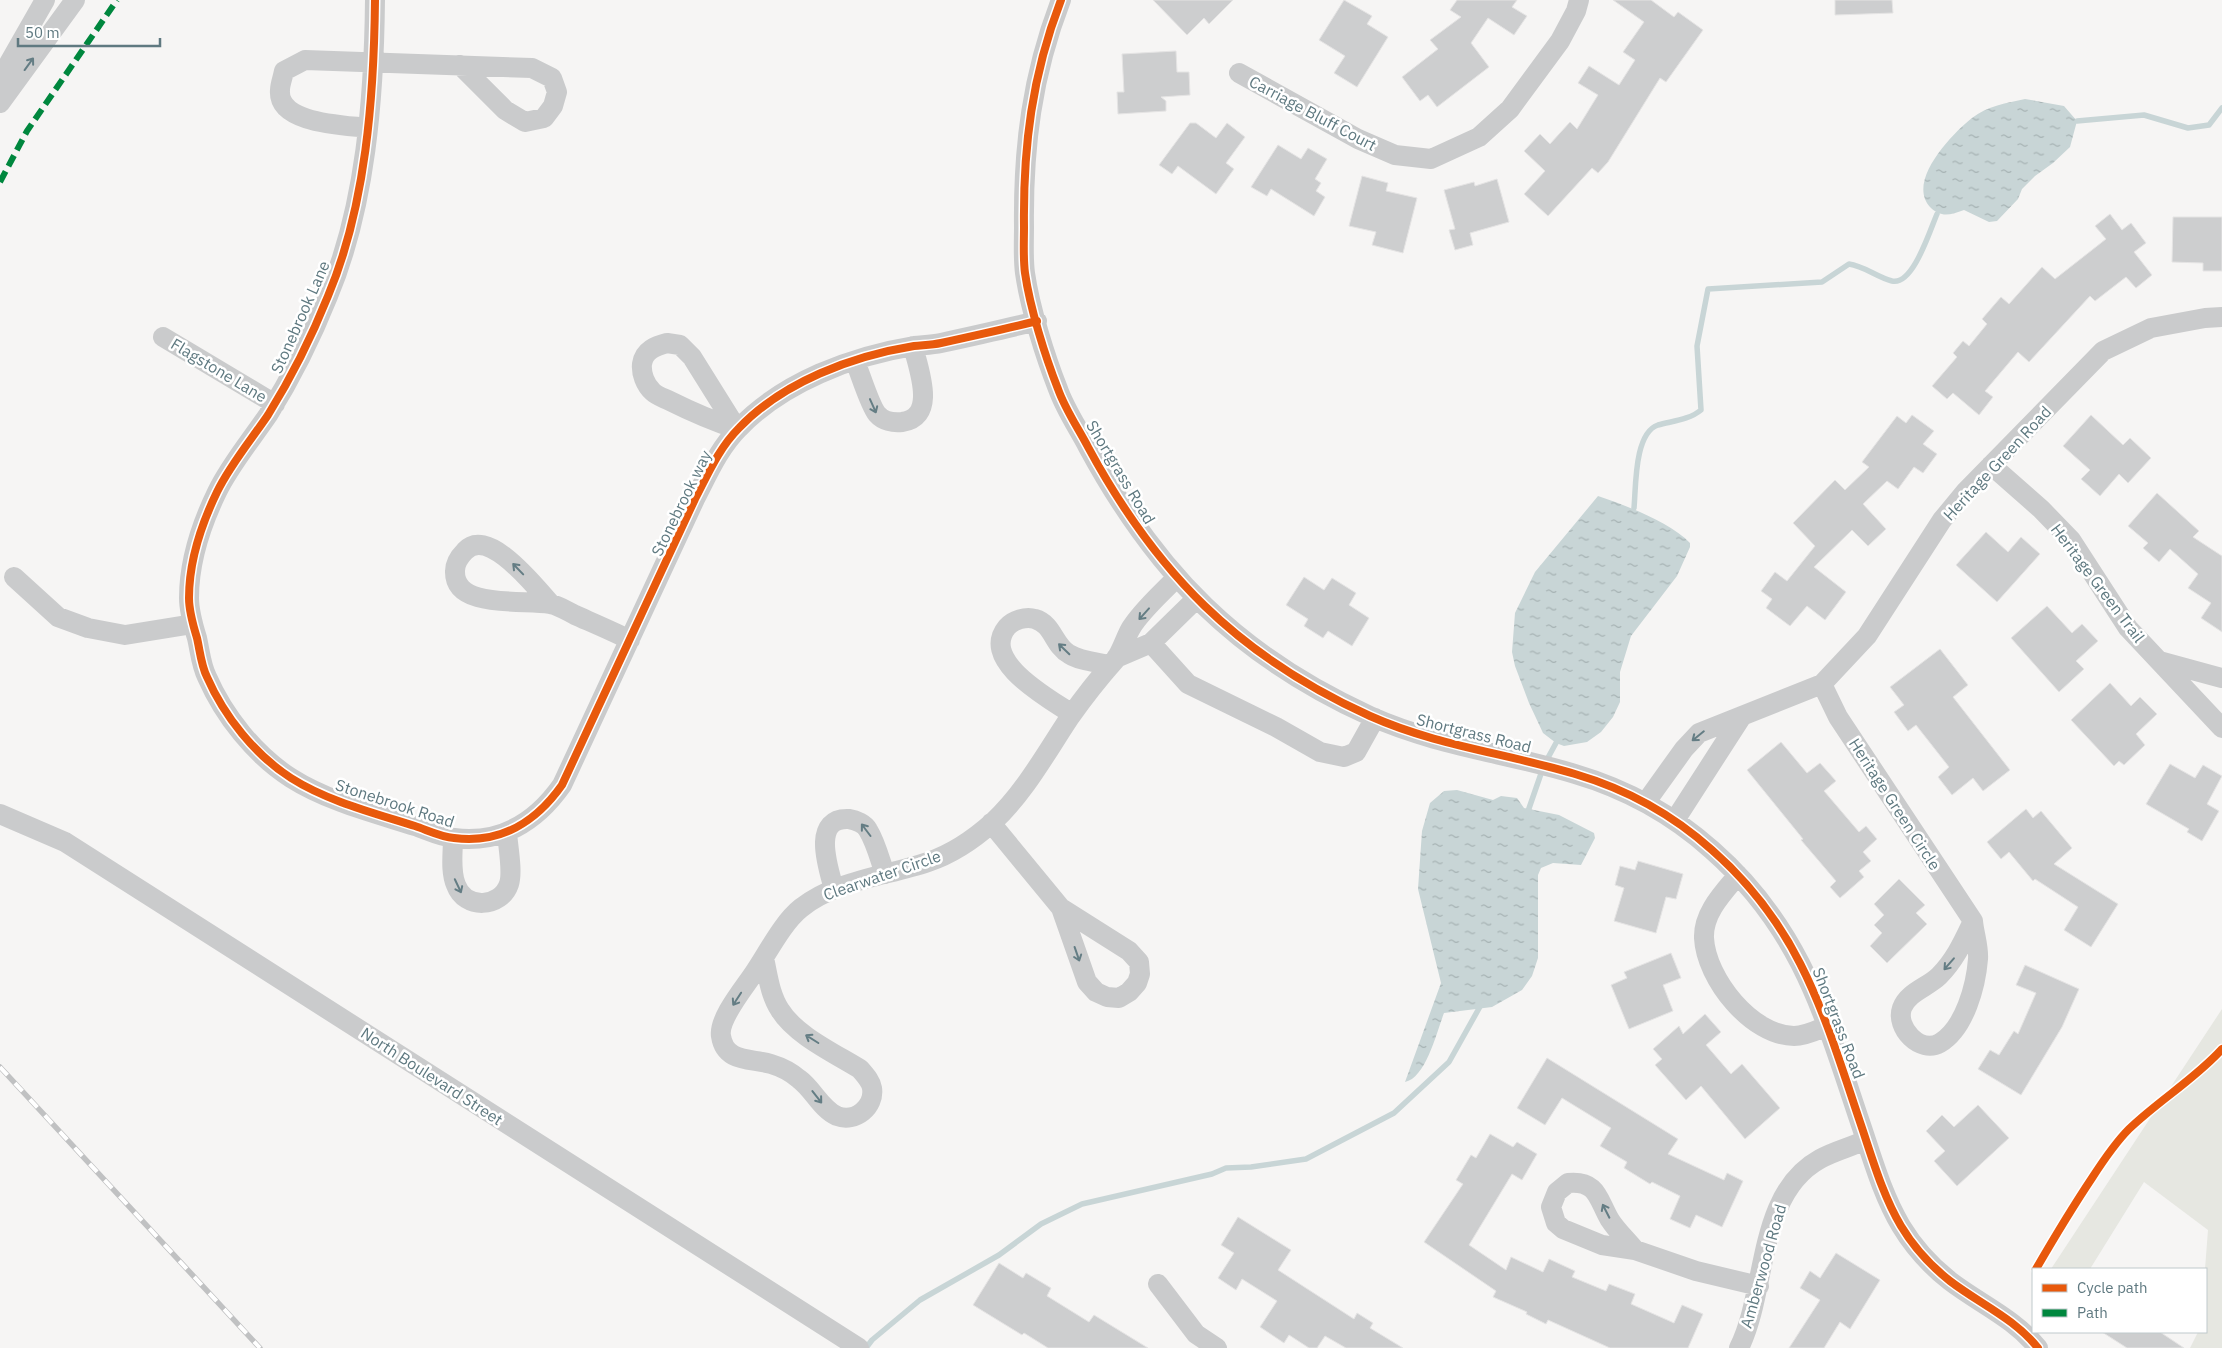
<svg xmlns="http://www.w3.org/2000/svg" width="2222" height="1348" font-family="'IBM Plex Sans',sans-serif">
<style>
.grass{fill:#e6e7e1}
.water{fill:url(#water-ripples)}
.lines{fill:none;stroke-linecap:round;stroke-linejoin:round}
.stream{stroke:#c8d5d6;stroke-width:5.5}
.building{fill:#cdcecf;stroke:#e5e4e4}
.minor{stroke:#cacbcc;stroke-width:20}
.rail-casing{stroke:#c0c1c2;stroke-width:5.5}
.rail{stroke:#fff;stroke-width:4;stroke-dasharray:11;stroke-linecap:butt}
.quiet{stroke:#00873e;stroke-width:6;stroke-dasharray:12 6;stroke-linecap:butt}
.cycleway-casing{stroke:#fff;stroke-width:11}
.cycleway{stroke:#e8590c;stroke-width:8}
.oneway{stroke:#647d84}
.labels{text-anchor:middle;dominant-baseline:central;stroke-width:5;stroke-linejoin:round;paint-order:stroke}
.street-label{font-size:16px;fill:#5f7980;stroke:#fff}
</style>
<defs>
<pattern id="water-ripples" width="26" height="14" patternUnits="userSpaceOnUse" patternTransform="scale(1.25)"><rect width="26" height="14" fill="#c8d5d6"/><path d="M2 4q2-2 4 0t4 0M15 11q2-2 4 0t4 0" fill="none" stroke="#a6b2b3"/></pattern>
</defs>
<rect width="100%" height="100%" fill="#f6f5f4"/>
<path class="grass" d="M2222 1009V1348H2190L2198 1332H2206L2205 1269 2208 1230 2144 1182 2090 1269H2051Z"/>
<path class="water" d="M2025 99 2064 106 2077 121 2070 147 2053 163 2035 176 2022 189 2018 199 1997 221 1989 222 1964 210C1950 215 1941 218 1930 207 1906 181 1953 133 1972 118 1987 106 2007 103 2025 99Z
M1598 496C1627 506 1670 522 1690 543V547L1677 576 1631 636 1620 672V702L1613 717 1601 732 1587 742 1564 746 1556 743 1543 733 1529 703 1515 666 1512 652 1515 613 1535 572Z
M1457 790 1493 800 1501 796 1517 798 1524 808 1559 815 1594 833 1595 838 1581 865 1553 863 1541 868 1538 875V958L1532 976 1522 990 1492 1007 1444 1013C1437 1031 1426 1078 1405 1082L1441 983 1418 889 1422 831 1430 803 1444 791Z"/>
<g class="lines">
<path class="stream" d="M2077 121 2144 115 2188 128 2209 125 2222 108
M1634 508C1636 488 1634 433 1658 425 1672 421 1689 420 1701 410L1697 346 1708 289 1822 282 1849 264C1864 266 1877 277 1892 281 1913 286 1930 230 1937 214
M1526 817 1544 765 1556 743
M866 1348 872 1340 920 1300 999 1255 1041 1224 1082 1204 1212 1174 1226 1168 1251 1167 1306 1159 1394 1113 1449 1062 1482 1003"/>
</g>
<path class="building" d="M1153 0H1233L1209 24 1204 18 1187 35Z
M1344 0 1372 16 1367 24 1388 37 1357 87 1334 73 1345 56 1319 40Z
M1457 0H1517L1512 7 1527 16 1514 35 1488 18 1471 43 1489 67 1437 107 1428 95 1420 101 1402 77 1438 49 1430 40 1461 17 1450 10Z
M1613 0H1651L1674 17 1678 12 1703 30 1666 82 1660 78 1608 162 1598 173 1592 168 1548 216 1524 194 1545 171 1524 151 1540 134 1550 144 1570 122 1577 129 1598 95 1578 83 1589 66 1619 85 1635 60 1623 52 1644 22Z
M1835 0H1892L1893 13 1835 15Z
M1176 51 1177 72H1189L1190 95 1161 97 1166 101V111L1118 114 1117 92H1124L1122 54Z
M1190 123H1196L1216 138 1227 123 1245 137 1226 163 1234 169 1216 194 1178 166 1172 174 1159 165Z
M1278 145 1301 159 1308 148 1327 159 1315 179 1321 183 1316 191 1325 197 1314 216 1271 189 1267 196 1251 187Z
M1362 176 1388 183 1386 191 1417 198 1403 253 1372 245 1376 232 1349 226Z
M1497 179 1509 222 1470 233 1473 245 1455 250 1449 230 1455 229 1444 190 1474 182 1475 186Z
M2110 214 2122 230 2131 223 2146 243 2134 252 2152 275 2136 288 2126 277 2095 301 2090 296 2029 362 2018 352 1985 391 1993 397 1979 415 1953 393 1947 399 1932 386 1957 357 1953 353 1963 341 1969 346 1987 324 1982 319 2001 297 2009 304 2042 267 2055 279 2106 239 2095 226Z
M2173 217H2222V271H2203V263L2172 262Z
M1912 415 1934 431 1923 444 1937 454 1923 473 1914 467 1898 489 1887 481 1863 504 1886 529 1868 546 1852 530 1814 567 1846 592 1825 620 1807 606 1790 626 1766 608 1772 599 1761 591 1775 572 1787 581 1815 546 1793 523 1835 480 1845 490 1869 467 1862 462 1897 416 1906 423Z
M2091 415 2123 445 2130 438 2151 458 2128 483 2119 474 2100 496 2081 479 2090 470 2063 446Z
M2157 493 2199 531 2193 537 2222 556V632L2201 618 2211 603 2188 588 2198 574 2170 549 2159 562 2143 548 2148 543 2128 526Z
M1986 532 2008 552 2021 537 2040 554 1997 602 1956 565Z
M1304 577 1324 590 1332 578 1356 593 1349 605 1369 618 1352 646 1328 631 1323 638 1304 626 1308 619 1286 605Z
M2047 606 2072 633 2082 624 2098 641 2076 661 2084 669 2059 692 2011 638Z
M1940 649 1968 685 1953 697 2010 770 1983 791 1973 778 1952 795 1938 777 1949 767 1916 725 1908 731 1894 712 1904 705 1890 687Z
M2110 683 2131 706 2140 697 2157 714 2136 734 2145 745 2124 765 2119 761 2114 766 2071 720Z
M1781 742 1807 773 1820 763 1836 781 1824 791 1859 832 1866 826 1877 839 1863 852 1871 861 1859 871 1864 877 1840 898 1830 887 1836 881 1801 840 1803 839 1747 770Z
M2170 764 2195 778 2203 765 2222 776 2207 804 2219 811 2202 841 2187 832 2189 829 2146 804Z
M2026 809 2033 818 2041 811 2072 848 2054 864 2118 904 2091 947 2064 930 2078 907 2035 879 2033 881 2009 852 2001 859 1987 842Z
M1638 861 1683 874 1676 899 1666 897 1656 933 1614 921 1624 888 1615 885 1620 866 1635 870Z
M1899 879 1925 905 1916 913 1927 924 1887 963 1870 946 1882 933 1874 925 1884 915 1874 904Z
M1671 953 1681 978 1663 985 1673 1011 1629 1029 1611 985 1627 978 1624 972Z
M2025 965 2079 989 2062 1027 2021 1095 1978 1069 1990 1050 1999 1055 2014 1031 2018 1034 2036 993 2016 985Z
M1705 1014 1721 1032 1706 1045 1731 1074 1742 1064 1780 1108 1745 1139 1701 1086 1686 1100 1655 1065 1662 1059 1653 1049 1679 1026 1683 1034Z
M1547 1058 1678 1139 1668 1154 1724 1180 1727 1173 1743 1181 1722 1227 1696 1215 1690 1228 1670 1219 1680 1196 1652 1182 1650 1184 1624 1168 1627 1162 1600 1146 1611 1128 1562 1098 1545 1125 1517 1108Z
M1978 1105 2009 1138 1957 1186 1934 1161 1945 1151 1926 1131 1942 1115 1954 1127Z
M1490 1134 1513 1147 1517 1142 1537 1154 1522 1180 1512 1174 1469 1245 1506 1270 1511 1257 1543 1272 1549 1259 1575 1271 1572 1277 1606 1291 1609 1284 1635 1294 1631 1304 1674 1323 1682 1305 1703 1314 1688 1348H1610L1548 1320 1546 1324 1526 1314 1527 1312 1493 1297 1496 1291 1424 1242 1463 1184 1456 1180 1471 1155 1476 1158Z
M1238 1217 1291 1250 1278 1270 1354 1319 1357 1313 1373 1323 1370 1328 1403 1348H1346L1325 1336 1317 1348H1309L1289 1335 1284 1343 1260 1327 1277 1301 1242 1279 1236 1290 1218 1278 1234 1253 1221 1245Z
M1836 1253 1880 1280 1850 1329 1840 1322 1824 1348H1789L1820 1300 1800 1288 1810 1271 1820 1278Z
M999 1263 1023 1278 1026 1273 1051 1288 1047 1296 1089 1322 1094 1315 1148 1348H1048L1024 1333 1022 1335 973 1305Z
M2102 1332H2160L2184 1348H2127Z"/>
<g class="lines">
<path class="minor" d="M375 0C374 96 366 206 328 296 312 336 291 378 268 415 251 440 230 465 217 492 201 525 189 561 189 598 189 611 193 625 197 638 200 651 201 665 207 677 224 716 255 755 291 778 327 801 374 813 415 826 427 830 441 837 454 838 500 844 536 822 562 785L695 499C708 474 719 448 739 428 783 382 852 356 914 346 923 345 932 345 941 343 973 336 1005 329 1037 321
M1061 0C1032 75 1023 147 1024 227 1024 242 1023 258 1025 273 1030 308 1045 356 1058 389 1065 409 1078 428 1088 447 1156 573 1238 656 1370 716 1437 746 1506 753 1575 774 1626 789 1673 815 1712 850 1801 928 1824 1015 1860 1122 1872 1157 1882 1194 1901 1226 1913 1246 1931 1266 1950 1281 1980 1304 2014 1318 2038 1348
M1239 73 1358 139 1395 155 1431 159 1479 137 1510 109 1560 41 1576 11 1579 0
M0 79 45 0
M0 103 75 0
M368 128C345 125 277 124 280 90 280 84 283 77 284 71L305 60 532 68 552 78 557 92 553 106 544 118 525 122 505 110 460 65
M163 337 275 404
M667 343 680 345 692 357 737 429C713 421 692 412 670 401 664 398 657 396 653 392 645 385 641 373 642 364 644 350 656 346 667 343Z
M855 361C860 373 870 406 877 414 883 421 893 423 902 422 938 417 918 368 913 346
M1991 465 2041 509 2071 540 2128 628 2222 728
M14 577 58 617 88 628 125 635 193 624
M551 604C537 589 488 525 465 551 460 556 455 563 455 571 454 610 525 599 550 604 558 605 567 611 575 615 593 623 612 631 630 640
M1151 643 1188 684 1276 727 1320 752 1344 757 1356 752 1375 718
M1116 658 1151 643 1196 599
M2159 661 2222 678
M1822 684 1838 717 1973 921C1974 933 1979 947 1978 959 1976 985 1965 1028 1940 1043 1920 1054 1895 1028 1902 1008 1908 992 1928 987 1939 976 1955 960 1963 942 1973 921
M1072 714C1050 699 979 661 1007 627 1013 620 1026 616 1035 619 1053 624 1054 646 1069 654 1080 661 1096 662 1109 665
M1646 802 1684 749 1699 733 1822 684 1867 636 1942 520 1966 491 2103 351 2151 328 2205 318 2222 317
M0 814 65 842 859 1348
M1675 820 1742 716
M991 823 1061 908 1129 951 1139 962 1140 974 1137 983 1129 992 1119 998 1107 997 1096 992 1087 982 1061 908
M453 838C453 853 450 871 456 885 465 910 501 908 509 884 513 872 508 846 507 833
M1738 875C1723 893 1703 913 1704 938 1706 979 1752 1036 1794 1036 1806 1036 1817 1030 1827 1026
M834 889C829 870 810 817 849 819 856 820 865 824 868 830 876 843 880 860 885 874
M764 958C768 976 770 995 780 1010 795 1035 836 1054 860 1069 865 1075 871 1081 872 1088 875 1107 855 1123 837 1116 821 1109 813 1089 799 1079 791 1072 781 1067 771 1064 751 1058 725 1063 721 1036 718 1019 744 988 754 973 767 954 783 922 801 908 836 880 887 876 928 862 952 854 974 839 993 822 1025 792 1046 753 1070 717 1084 697 1099 678 1115 660 1122 651 1125 638 1131 628 1142 610 1162 593 1176 578
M1635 1250C1627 1240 1617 1231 1610 1220 1598 1200 1598 1180 1568 1183L1557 1192 1551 1207 1556 1223 1563 1229 1602 1245 1635 1250 1696 1271 1759 1286
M1158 1284 1196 1334 1217 1348
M1739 1348C1768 1290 1756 1194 1820 1159 1834 1151 1851 1147 1866 1140"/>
<g class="rail-casing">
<path id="rail" d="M0 1067 260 1348"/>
</g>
<use href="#rail" class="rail"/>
<path class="quiet" d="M0 182 27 131 117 0"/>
<g class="cycleway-casing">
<path id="cycleway" d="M375 0C374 96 366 206 328 296 312 336 291 378 268 415 251 440 230 465 217 492 201 525 189 561 189 598 189 611 193 625 197 638 200 651 201 665 207 677 224 716 255 755 291 778 327 801 374 813 415 826 427 830 441 837 454 838 500 844 536 822 562 785L695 499C708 474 719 448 739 428 783 382 852 356 914 346 923 345 932 345 941 343 973 336 1005 329 1037 321
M1061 0C1032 75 1023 147 1024 227 1024 242 1023 258 1025 273 1030 308 1045 356 1058 389 1065 409 1078 428 1088 447 1156 573 1238 656 1370 716 1437 746 1506 753 1575 774 1626 789 1673 815 1712 850 1801 928 1824 1015 1860 1122 1872 1157 1882 1194 1901 1226 1913 1246 1931 1266 1950 1281 1980 1304 2014 1318 2038 1348
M2036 1269C2054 1238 2072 1208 2092 1178 2103 1161 2115 1143 2129 1129 2159 1100 2195 1079 2222 1049"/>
</g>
<use href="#cycleway" class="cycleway"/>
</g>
<defs><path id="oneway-shaft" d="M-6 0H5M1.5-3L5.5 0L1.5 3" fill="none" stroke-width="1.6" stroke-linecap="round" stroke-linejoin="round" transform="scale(1.25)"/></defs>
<g class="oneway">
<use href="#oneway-shaft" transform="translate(29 64) rotate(-54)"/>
<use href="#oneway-shaft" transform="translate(873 406) rotate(66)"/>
<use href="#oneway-shaft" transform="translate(518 569) rotate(-134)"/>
<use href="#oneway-shaft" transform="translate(1144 614) rotate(132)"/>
<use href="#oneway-shaft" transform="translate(1064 649) rotate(-136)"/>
<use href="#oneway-shaft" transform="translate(1698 736) rotate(141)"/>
<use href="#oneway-shaft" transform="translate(866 830) rotate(-127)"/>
<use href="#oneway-shaft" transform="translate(458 886) rotate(65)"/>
<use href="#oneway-shaft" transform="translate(1077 954) rotate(71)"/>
<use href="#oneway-shaft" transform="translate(1949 964) rotate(131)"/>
<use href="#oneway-shaft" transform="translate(737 999) rotate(123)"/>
<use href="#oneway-shaft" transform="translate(812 1039) rotate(-148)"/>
<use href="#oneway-shaft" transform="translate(817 1097) rotate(52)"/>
<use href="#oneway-shaft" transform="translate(1606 1211) rotate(-117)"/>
</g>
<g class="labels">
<g class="street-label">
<text transform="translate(1313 113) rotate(28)">Carriage Bluff Court</text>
<text transform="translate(300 317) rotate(-66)">Stonebrook Lane</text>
<text transform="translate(219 370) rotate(31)">Flagstone Lane</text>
<text transform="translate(1997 463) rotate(-47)">Heritage Green Road</text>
<text transform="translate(1121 472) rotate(59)">Shortgrass Road</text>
<text transform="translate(681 503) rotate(-64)">Stonebrook way</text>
<text transform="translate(2098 583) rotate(53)">Heritage Green Trail</text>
<text transform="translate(1474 733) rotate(14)">Shortgrass Road</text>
<text transform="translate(395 803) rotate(18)">Stonebrook Road</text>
<text transform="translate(1895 804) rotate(57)">Heritage Green Circle</text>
<text transform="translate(882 875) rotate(-19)">Clearwater Circle</text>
<text transform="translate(1839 1023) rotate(69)">Shortgrass Road</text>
<text transform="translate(432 1076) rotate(33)">North Boulevard Street</text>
<text transform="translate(1763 1266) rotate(-74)">Amberwood Road</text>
</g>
</g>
<rect x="2032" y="1268" width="175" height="65" fill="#ffffff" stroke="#bfc9cc"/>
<rect x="2042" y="1284" width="25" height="8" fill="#e8590c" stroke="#bfc9cc"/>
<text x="2077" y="1293" font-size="15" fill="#5f7980">Cycle path</text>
<rect x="2042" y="1309" width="25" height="8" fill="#00873e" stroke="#bfc9cc"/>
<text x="2077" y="1318" font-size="15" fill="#5f7980">Path</text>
<path d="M18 38v8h142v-8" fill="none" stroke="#5f7980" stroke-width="2.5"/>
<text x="25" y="38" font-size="15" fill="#5f7980" stroke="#ffffff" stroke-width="4" paint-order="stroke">50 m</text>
</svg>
